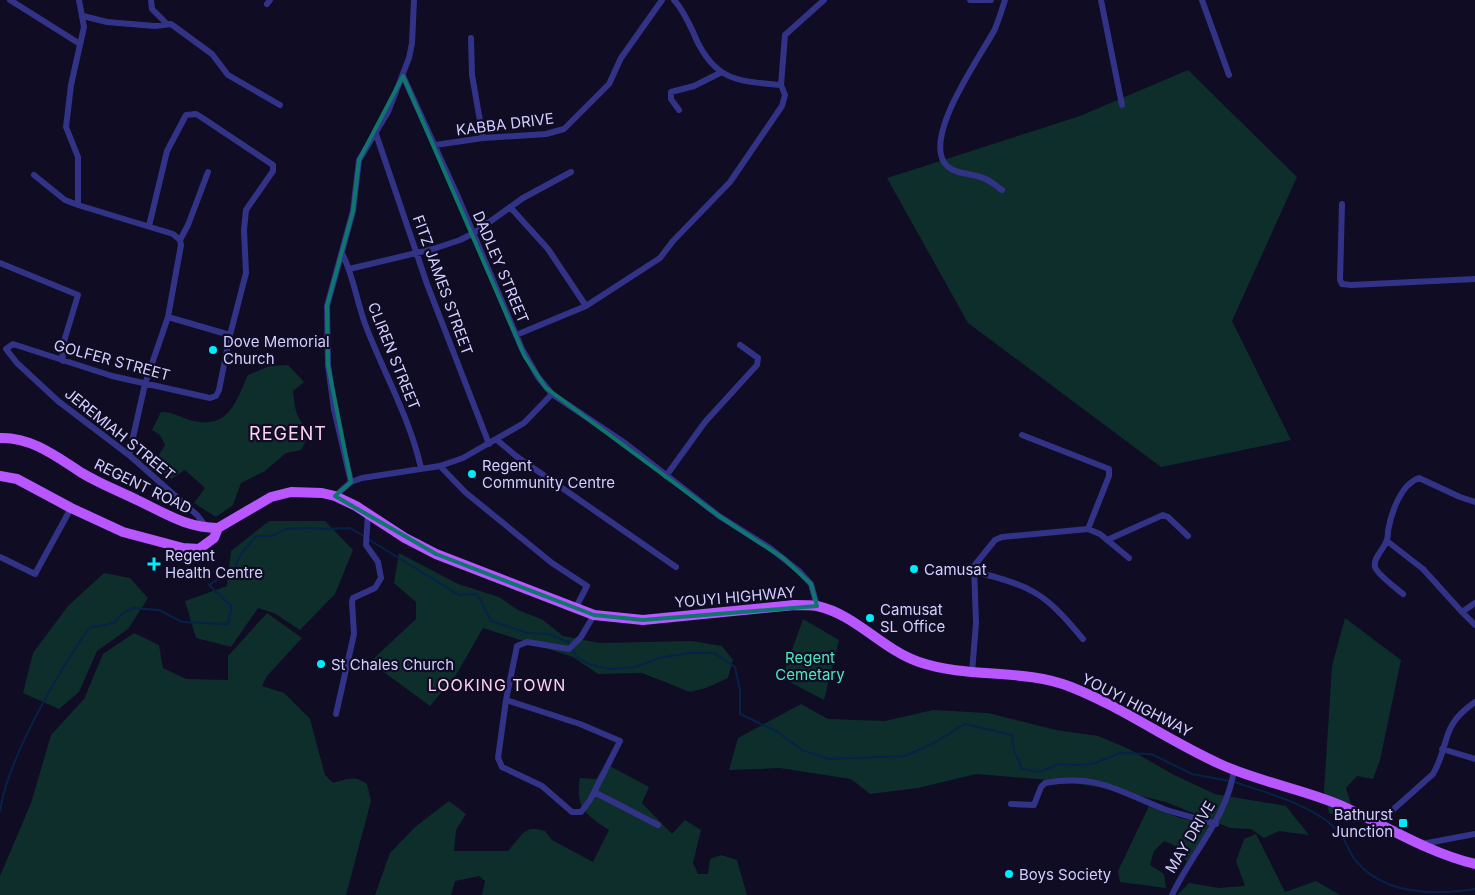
<svg xmlns="http://www.w3.org/2000/svg" width="1475" height="895" font-family="Inter,sans-serif">
<style>
.green{fill:#0e2e2c}
.lines{fill:none;stroke-linecap:round;stroke-linejoin:round}
.stream{stroke:#072248;stroke-width:2}
.minor{stroke:#323387;stroke-width:6}
.primary{stroke:#b856ff;stroke-width:10}
.marked{fill:none;stroke:#0f766e;stroke-width:4;stroke-linejoin:round}
.poi-dot{fill:#00ecfa;stroke:#0f0c24;stroke-width:2}
.labels{text-anchor:middle;dominant-baseline:central;stroke-width:4.5;stroke-linejoin:round;paint-order:stroke}
.street-label{font-size:15px;fill:#d2cfff;stroke:#0f0c24}
.poi-label{font-size:15px;fill:#d2cfff;stroke:#0f0c24;text-anchor:start}
.park-label{font-size:15px;fill:#4feabc;stroke:#0f0c24}
.neighbourhood-label{font-size:16px;letter-spacing:1px;fill:#ffd1f0;stroke:#0f0c24}
.quarter-label{font-size:18px;letter-spacing:1px;fill:#ffd1f0;stroke:#0f0c24}
</style>
<rect width="100%" height="100%" fill="#0f0c24"/>
<path class="green" d="M1188 70 1297 177 1232 321 1291 440 1161 467 968 323 887 178 1080 116Z
M288 365 304 382 293 391C294 397 294 404 296 411 300 426 315 430 301 450L286 453 265 471 241 483 233 505 216 517 194 503 205 488 185 470 171 479 153 465 165 445 160 435 152 430 161 412C175 412 180 418 194 421 229 429 236 401 248 375L270 366Z
M269 521H325L353 550 335 594 300 630 274 613 258 608 231 647 196 638 185 601 227 586 231 551Z
M399 553 458 584 499 597 518 610 543 620 563 636 600 643 692 641 722 646 733 660 728 678 706 688 690 692 642 673 598 674 573 657 483 628 456 675 430 706 370 662 416 619V602L394 583Z
M104 573 130 578 148 598 128 629 97 651 79 692 59 709 23 693 33 653 68 606Z
M267 613 302 638 267 676 262 686 284 693 310 719 325 775 333 783C347 779 355 775 367 784L371 801 346 895H0V876L31 803 51 735 84 699 103 654 134 633 159 645 163 668 186 679 228 680V656Z
M1345 618 1401 660 1380 760 1373 779 1357 776 1346 788 1356 821 1329 813 1324 791 1332 666Z
M803 619 839 640 824 700 782 678Z
M801 704 828 719 885 721 933 710 988 713 1056 730 1098 736 1129 749 1174 775 1215 794 1286 806 1309 835 1279 831 1264 838 1251 829 1230 828 1166 802 1116 790 1061 781 976 774 918 788 870 794 851 779 780 768 729 770 738 738Z
M606 764 649 787 642 803 672 834 685 820 701 830 693 863 698 874H708L710 859 721 855 737 860 747 895H482L485 881 479 876 455 881 451 895H375L390 853 415 827 449 801 466 814 456 830 454 851H508L523 833 530 829H537L545 831 552 840 593 862 609 830C586 815 575 808 580 778L596 779Z
M1149 806 1180 818 1211 825 1187 862 1184 858 1189 852 1164 841 1154 851 1150 865 1164 874 1166 888 1120 882 1118 871Z
M1256 834 1285 892 1316 881 1340 895H1177L1189 883 1219 888 1245 886 1236 861 1244 839Z"/>
<g class="lines">
<path class="stream" d="M368 539 459 595 477 594 491 621 528 633 549 634 568 642 577 657 591 665 611 669 636 667 659 658 689 653H714L735 667 740 690V714L776 731 802 750 829 759 905 756 932 744 965 724 1012 735 1014 750 1022 769 1039 772 1059 764 1080 765 1095 763 1120 753 1151 754 1192 774 1229 781
M1234 782C1265 792 1313 805 1337 830 1346 838 1348 853 1357 862 1385 895 1436 895 1475 889
M0 811C8 758 58 672 89 628L114 623 122 614 133 608 159 610 182 622 228 624 232 607 209 585 234 569 241 554 256 536H272L286 529 308 528 325 529 350 528 364 536"/>
<path class="minor" d="M10 0 80 44
M79 0 84 27 71 85 66 127 78 157V205L173 234 180 240 181 245 168 317 145 384 129 455
M151 0 152 9 166 23
M674 0C684 11 691 27 697 41 717 82 740 81 781 85
M970 0H991
M1101 0 1122 105
M1202 0 1229 75
M267 4 270 0
M83 16 107 22 155 26 171 24 212 54 228 75 280 105
M471 38 472 75 483 138
M403 76 458 197 522 349 538 377 552 394 625 443 719 516 770 548 799 571 811 584 817 606
M679 110 671 99V92L694 86 720 73
M376 134 427 284 489 444
M435 145 483 138 546 134 564 129 609 84 621 58 662 0
M34 175 65 200 78 205
M1002 190C996 186 990 180 983 178 971 173 957 175 947 166 920 139 981 56 995 29 999 19 1002 10 1005 0
M1342 204 1340 280 1342 284 1351 285 1475 279
M510 207 548 249 586 306
M149 226 167 151 186 115 196 114 201 117 273 165V171L246 210 244 230 246 273 230 335 219 390 216 396 210 398 112 376 13 344 6 349 17 363 58 401 129 455 197 515 208 529
M180 240 188 225 208 172
M342 253C354 277 357 304 367 329 385 375 410 419 421 468
M0 263 78 295 62 348 63 361
M349 269 433 249 460 240 474 233 523 198 571 172
M168 317 230 335
M516 335 586 306 660 258 673 241 730 182 782 106 785 95 781 85 785 35 824 0
M1022 435 1109 469V476L1088 529
M497 440 516 456 676 567
M440 466 465 492 552 563 587 586 575 609
M666 476 705 422 757 365 758 358 740 345
M351 482 334 409 328 365 327 306 353 211 359 160 388 112 409 58 412 43 414 0
M335 496 351 482 362 478 440 466 463 458 524 423 552 394
M1107 540 1163 515 1168 517 1188 536
M1387 541 1423 569 1462 612
M0 557 35 574 71 508
M973 571C1033 587 1043 591 1083 639
M1403 594C1397 589 1377 574 1375 567 1373 558 1383 550 1386 542 1388 538 1388 534 1388 531 1391 513 1401 484 1419 478L1460 497 1475 502
M1475 603 1462 612 1475 625
M972 672 976 623 974 566 995 540 1002 537 1088 529 1100 534 1129 558
M506 700 580 724 620 741 590 800 581 812H572L542 786 502 767 498 758 506 700 517 646 527 642 569 649 581 637 594 615
M336 714 354 634 352 602 353 598 375 588 381 578 378 562 366 545 368 513
M1442 749 1475 759
M594 792 658 825
M1011 804 1034 805 1041 787 1045 783C1099 774 1117 791 1164 809 1181 815 1198 818 1216 824
M1377 824 1433 774C1451 743 1439 727 1475 702
M1422 844 1475 834
M1172 895C1192 852 1227 818 1234 770"/>
<path class="primary" d="M0 438C32 437 57 457 82 473 100 484 119 491 137 500 165 513 186 528 218 528
M0 476 17 479 71 508 123 532 183 548 199 549 214 538 218 528
M218 528 271 497 291 492 322 493 335 496 356 506 405 538 436 554 594 615 643 620 794 605C801 605 810 605 817 606 855 614 883 650 919 662 969 679 1023 668 1071 687 1124 708 1170 742 1222 765 1260 782 1302 789 1340 805 1385 825 1426 852 1475 864"/>
</g>
<path class="marked" d="M403 76 525 357 546 388 719 516 783 558 811 584 817 606 643 620 594 615 436 554 335 496 351 482 328 365 327 306 353 211 359 160Z"/>
<g class="poi-dot">
<circle cx="213" cy="350" r="5"/>
<circle cx="472" cy="474" r="5"/>
<path d="M151.5 556.5h5v5h5v5h-5v5h-5v-5h-5v-5h5z"/>
<circle cx="914" cy="569" r="5"/>
<circle cx="870" cy="618" r="5"/>
<circle cx="321" cy="664" r="5"/>
<rect x="1398" y="818" width="10" height="10" rx="2.5"/>
<circle cx="1009" cy="874" r="5"/>
</g>
<g class="labels">
<g class="street-label">
<text transform="translate(505 124) rotate(-7)">KABBA DRIVE</text>
<text transform="translate(501 267) rotate(67)">DADLEY STREET</text>
<text transform="translate(443 285) rotate(70)">FITZ JAMES STREET</text>
<text transform="translate(394 356) rotate(68)">CLIREN STREET</text>
<text transform="translate(112 360) rotate(15)">GOLFER STREET</text>
<text transform="translate(120 434) rotate(39)">JEREMIAH STREET</text>
<text transform="translate(143 486) rotate(26)">REGENT ROAD</text>
<text transform="translate(735 597) rotate(-5)">YOUYI HIGHWAY</text>
<text transform="translate(1137 705) rotate(27)">YOUYI HIGHWAY</text>
<text transform="translate(1190 837) rotate(-59)">MAY DRIVE</text>
</g>
<g class="poi-label">
<text x="223" y="341">Dove Memorial<tspan x="223" dy="17">Church</tspan></text>
<text x="482" y="465">Regent<tspan x="482" dy="17">Community Centre</tspan></text>
<text x="165" y="555">Regent<tspan x="165" dy="17">Health Centre</tspan></text>
<text x="924" y="569">Camusat</text>
<text x="880" y="609">Camusat<tspan x="880" dy="17">SL Office</tspan></text>
<text x="331" y="664">St Chales Church</text>
<text x="1393" y="814" text-anchor="end">Bathurst<tspan x="1393" dy="17">Junction</tspan></text>
<text x="1019" y="874">Boys Society</text>
</g>
<g class="park-label">
<text x="810" y="657">Regent<tspan x="810" dy="17">Cemetary</tspan></text>
</g>
<g class="neighbourhood-label">
<text x="497" y="685">LOOKING TOWN</text>
</g>
<g class="quarter-label">
<text x="288" y="433">REGENT</text>
</g>
</g>
</svg>
